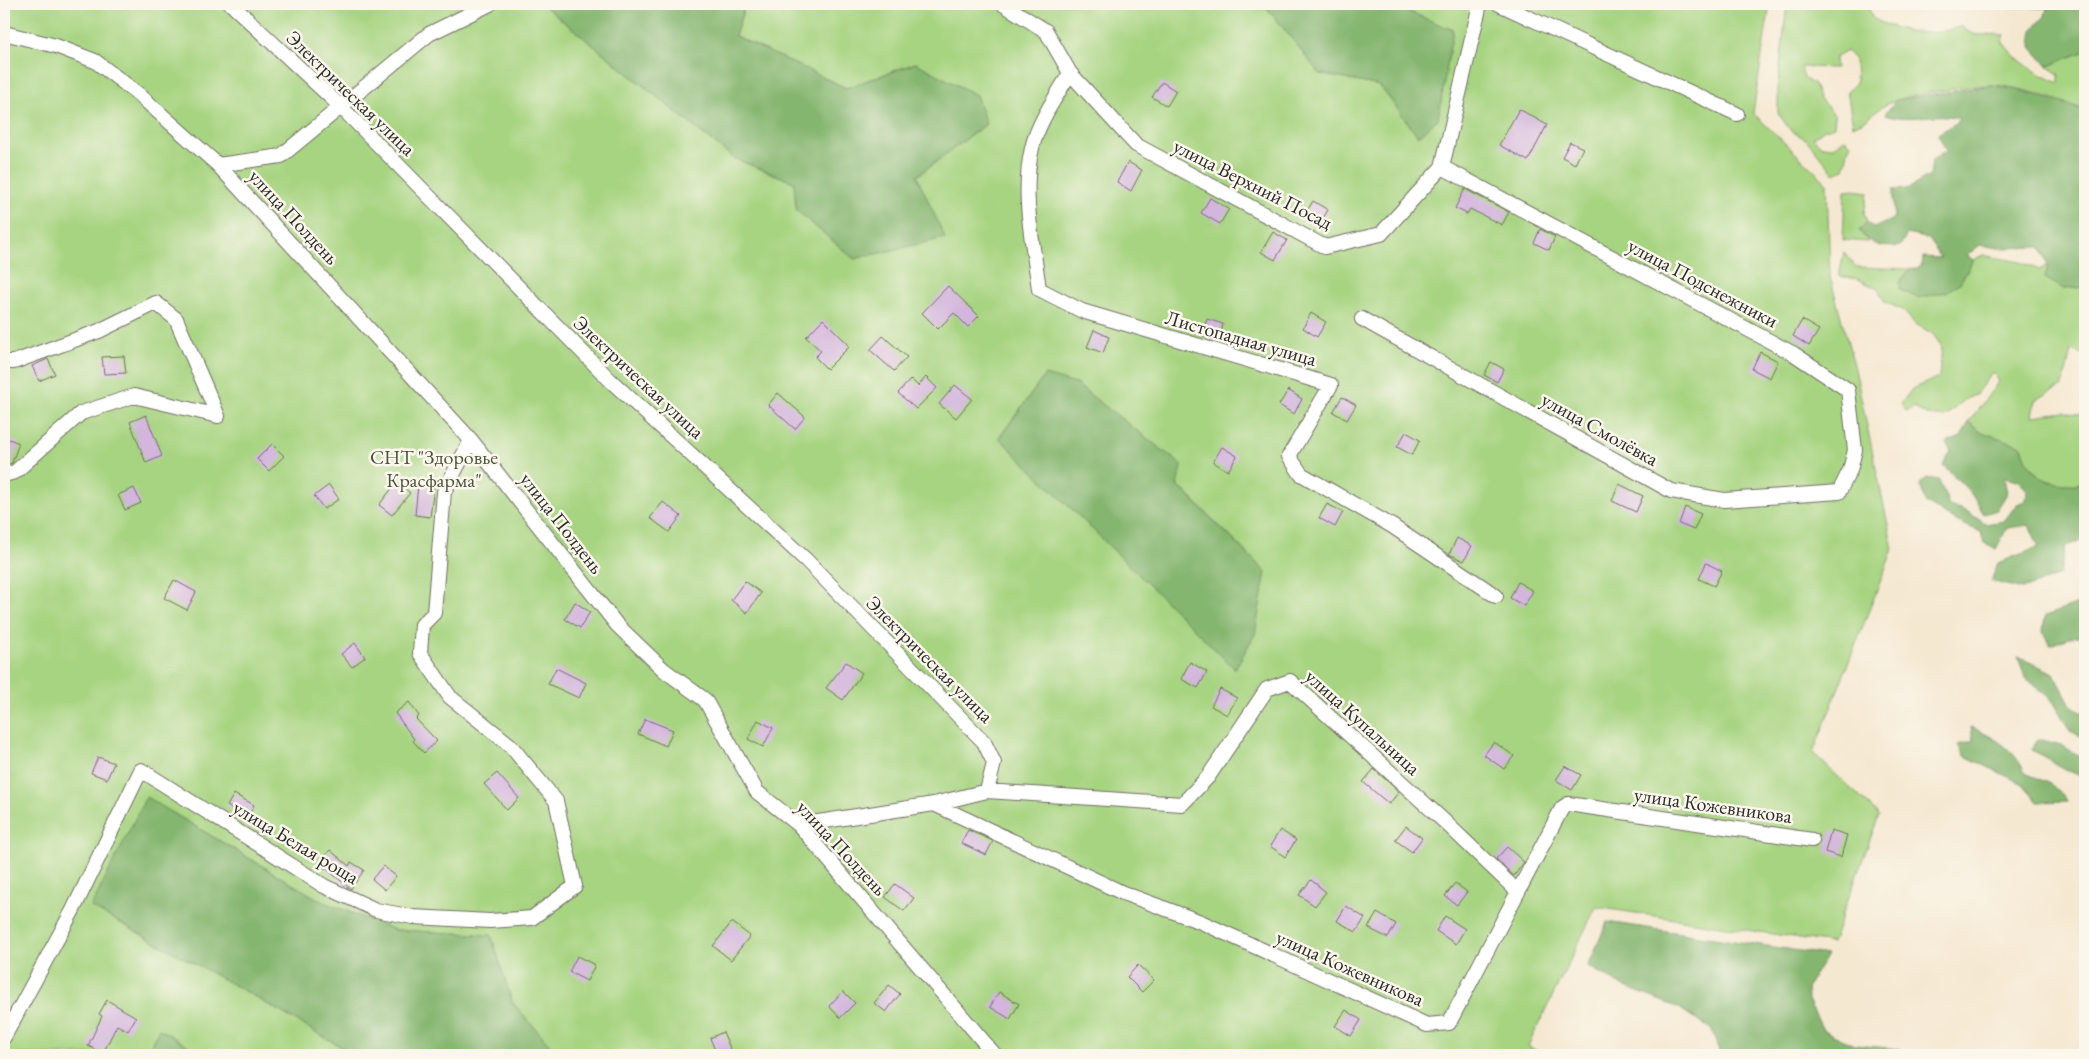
<svg xmlns="http://www.w3.org/2000/svg" width="2089" height="1059" font-family="'EB Garamond',serif">
<style>
.green{fill:#a7d481;stroke:#698056;fill-rule:evenodd}
.forest{fill:#85b66f;stroke:#58704d}
.building{fill:#d3b5dd}
.lines{fill:none;stroke-linecap:round;stroke-linejoin:round}
.minor-casing{stroke:#726d65;stroke-width:16}
.minor{stroke:#fff;stroke-width:14}
.labels{text-anchor:middle;dominant-baseline:central;stroke-width:5;stroke-linejoin:round;paint-order:stroke}
.street-label{font-size:20px;fill:#2b2b2b;stroke:#fbf7ec}
.park-label{font-size:20px;fill:#4a5540;stroke:#fbf7ec}
</style>
<rect width="100%" height="100%" fill="#fbf7ec"/>
<filter id="ink" filterUnits="userSpaceOnUse"><feTurbulence type="fractalNoise" baseFrequency=".02" numOctaves="2"/><feDisplacementMap in="SourceGraphic" scale="10" xChannelSelector="R" yChannelSelector="G"/><feConvolveMatrix kernelMatrix="1 2 1 2 8 2 1 2 1" color-interpolation-filters="sRGB"/></filter>
<filter id="wash" filterUnits="userSpaceOnUse"><feTurbulence type="fractalNoise" baseFrequency=".0096" numOctaves="4" result="noise"/><feDisplacementMap in="SourceGraphic" scale="20" xChannelSelector="R" yChannelSelector="G"/><feGaussianBlur stdDeviation="1.12" result="paint"/><feColorMatrix in="noise" values="0 0 0 0 0 0 0 0 0 0 0 0 0 0 0 0 0 1.4 0 .05"/><feComposite in="paint" operator="in"/></filter>
<g filter="url(#wash)">
<rect width="100%" height="100%" fill="#f5e8d1"/>
<path class="green" d="M4 4H542L733 158 794 182 917 176 986 124 916 63 846 88 735 36 745 4H1264L1320 74 1380 86 1418 136 1453 30 1390 4H1770L1753 113 1827 183 1830 277 1855 369 1893 549 1813 753 1879 815 1832 943 1596 907 1528 1046 1544 1055H559L512 1002 491 935 395 930 321 901 146 797 243 990 355 1055H204L159 1029 146 1055H4ZM1045 375 1177 484 1266 572 999 438Z
M1787 4H1868L1872 18C1901 33 1930 38 1961 26 1977 41 1986 32 2005 35L2002 41C2015 61 2037 73 2059 83V75L2048 66 2085 51V110C2061 101 2018 86 1993 85 1972 85 1914 94 1894 101 1875 107 1870 122 1853 125L1847 91 1856 83 1855 60 1847 51 1835 58 1836 68 1801 67 1804 78 1814 85 1819 98 1835 115 1834 126 1823 130 1813 138 1822 146 1833 147 1845 139 1851 144C1846 152 1847 160 1844 169L1834 173 1806 139 1791 131 1778 113V85Z
M1853 190 1868 192 1864 213 1867 222 1859 230 1868 242 1843 240 1845 191Z
M1844 252 1856 267 1910 269 1900 282 1970 265 1973 260 1983 255C2006 261 2018 258 2039 270L2048 265 2064 289 2084 287 2085 355 2071 350 2063 386 2035 400 2032 416 2065 412 2085 416V484L2061 485 2043 480 2026 462 1995 437 1979 431 1969 422 1999 381 1992 372 1976 394 1961 402 1946 417 1926 415 1913 407 1907 412 1901 404 1912 389 1939 377 1942 347 1933 334 1914 323 1903 310 1885 302 1878 289 1858 279 1839 276Z"/>
<path class="forest" d="M542 4H745L735 36 846 88 916 63 976 95 986 124 917 176 945 238 854 259 796 210 794 182 733 158Z
M1264 4H1390L1453 30 1438 119 1418 136 1380 86 1320 74Z
M1999 4H2085V51L2048 66 2031 47 2033 29 2045 16 2047 8 2004 7Z
M1993 85 2023 91 2085 110V297L2084 287 2064 289 2045 278 2048 265 2040 247 1999 248 1980 245 1967 255 1973 260 1960 283 1946 292 1918 298 1900 290V282L1910 269H1917L1922 265 1923 257 1941 258 1929 239 1907 234 1900 246C1881 248 1871 246 1859 230L1867 222 1874 228 1893 219C1896 209 1892 201 1893 190L1907 189 1930 176 1932 160 1946 151 1938 134 1956 123 1959 118C1935 111 1908 123 1885 114L1896 100Z
M1045 375 1076 384 1182 465 1177 485 1266 572 1255 634 1235 669 999 438Z
M1969 422 1979 431 2022 446C2032 483 2052 485 2085 484V540L2065 546 2060 575 2022 589 1991 581 1998 563 2039 547 2029 525 2007 528 1996 549 1984 543 1981 532 1958 522 1925 502 1920 484 1927 478 1939 480 1949 505 1968 512 1985 524 2004 521 2017 504 2026 501 2027 490 2018 481 2004 478 2007 493 1997 510 1984 514 1970 492 1943 465 1951 451 1946 443 1961 437Z
M2081 603 2085 604V635L2072 637 2050 645 2043 632 2045 616Z
M2018 657 2054 673 2071 705 2085 714V738L2070 731 2053 701 2025 677Z
M1971 727C1995 738 2014 748 2025 773L2051 784 2068 801 2038 802 2021 783 1965 756 1958 745 1973 741Z
M2038 739 2061 745 2085 759V778L2069 771 2032 750Z
M146 797 321 901 395 930 491 935 512 1002 559 1055H355L243 990 91 907Z
M1607 922 1827 955 1807 987 1808 1000 1823 1030 1854 1045 1901 1049 1905 1055H1720L1712 1030 1679 1008 1623 986 1588 966Z
M159 1029 204 1055H146Z"/>
<g id="blocks">
<path class="building" d="M1162 82 1176 91 1167 106 1152 97Z
M1519 109 1547 125 1528 161 1499 145Z
M1570 142 1583 148 1575 164 1562 157Z
M1128 162 1142 170 1131 191 1117 182Z
M1465 189 1509 212 1502 225 1470 209 1467 214 1455 208Z
M1210 198 1229 209 1220 224 1201 213Z
M1313 201 1328 210 1319 225 1304 216Z
M1540 229 1555 237 1549 250 1534 243Z
M1273 232 1287 240 1275 260 1261 252Z
M948 286 979 316 968 327 954 313 938 329 922 313Z
M1311 313 1326 322 1317 337 1303 328Z
M823 319 850 346 827 369 815 357 821 351 806 337Z
M1207 319 1223 324 1219 341 1202 336Z
M1802 320 1819 330 1809 346 1793 336Z
M1094 330 1109 337 1103 353 1087 347Z
M883 336 907 357 894 371 870 350Z
M1760 352 1778 361 1770 378 1752 369Z
M124 356 126 373 104 374 102 357Z
M48 359 55 374 39 381 32 366Z
M1491 362 1504 369 1497 382 1484 375Z
M926 377 937 388 916 409 898 393 911 379 918 386Z
M955 385 972 399 956 418 939 404Z
M1288 390 1302 399 1294 414 1279 405Z
M778 393 805 417 795 429 768 405Z
M1342 397 1356 405 1347 420 1333 412Z
M146 415 162 456 146 463 130 422Z
M1406 432 1420 440 1412 455 1397 447Z
M4 437 19 443 12 463 4 466Z
M272 444 284 456 269 471 257 459Z
M1222 447 1237 456 1228 471 1213 462Z
M397 482 410 493 392 515 379 505Z
M1619 484 1643 496 1636 512 1612 501Z
M329 485 339 499 324 509 314 496Z
M418 485 434 487 430 517 415 515Z
M134 488 141 503 125 510 118 495Z
M663 502 681 516 669 532 650 518Z
M1327 504 1343 512 1335 527 1319 518Z
M1685 507 1701 514 1694 530 1679 524Z
M1457 538 1472 546 1464 561 1449 554Z
M1706 563 1722 571 1714 586 1699 579Z
M174 580 196 592 187 610 164 598Z
M745 581 761 593 747 613 731 600Z
M1518 582 1533 591 1524 606 1510 598Z
M575 602 590 612 580 628 565 619Z
M355 643 365 657 352 667 341 654Z
M846 662 862 673 843 700 826 688Z
M1190 662 1207 672 1198 688 1181 679Z
M556 668 586 683 579 698 548 684Z
M1220 689 1237 698 1227 715 1211 706Z
M409 702 419 716 416 719 437 741 424 753 413 741 414 739 395 713Z
M645 719 673 730 666 746 638 734Z
M758 720 773 728 763 747 748 739Z
M1494 742 1514 756 1504 769 1484 755Z
M98 757 114 763 107 779 91 773Z
M1565 766 1581 775 1572 790 1556 780Z
M1374 769 1399 792 1389 804 1363 782Z
M497 773 519 798 507 810 484 784Z
M234 794 254 805 247 818 227 806Z
M1406 826 1422 838 1412 852 1395 840Z
M968 830 993 841 986 855 961 843Z
M1280 830 1296 840 1285 857 1270 846Z
M1831 830 1847 835 1841 857 1825 852Z
M1507 847 1524 862 1514 876 1496 859Z
M330 850 349 866 351 862 364 870 351 889 319 863Z
M383 866 396 876 385 890 372 879Z
M1311 880 1326 892 1315 906 1299 895Z
M1455 883 1467 892 1457 905 1445 896Z
M895 884 914 898 904 911 885 897Z
M1346 906 1365 918 1356 932 1337 921Z
M1377 913 1396 924 1388 938 1368 928Z
M1445 916 1465 929 1456 944 1436 931Z
M732 922 750 936 731 960 713 946Z
M577 956 595 965 587 981 569 972Z
M1138 965 1154 980 1142 992 1127 977Z
M889 985 900 994 886 1012 874 1003Z
M843 991 855 1003 840 1018 829 1006Z
M999 992 1019 1004 1010 1019 990 1007Z
M107 1000 136 1017 128 1031 117 1025 103 1053 88 1046 102 1016 99 1014Z
M1346 1010 1361 1020 1351 1036 1335 1026Z
M723 1032 733 1055H717L710 1038Z"/>
</g>
</g>
<g filter="url(#ink)">
<use href="#blocks" fill-opacity="0" stroke="#726d65" stroke-width="1"/>
<g class="lines">
<g class="minor-casing">
<path id="minor" d="M231 4 341 107 610 380 806 560 984 742 994 763 987 791
M1003 4 1046 31 1070 73 1136 145 1325 247 1381 234 1442 167 1480 4
M1499 4 1737 114
M4 33 56 46 95 61 137 93 218 165 471 440 617 625 664 670 705 700 757 792 799 825 995 1055
M1070 73C1056 97 1038 122 1032 148 1021 195 1033 242 1039 289L1082 311 1331 385 1289 456 1301 474 1392 526 1496 596
M218 165 281 156 429 34 490 4
M1362 319 1671 491 1724 500 1839 492 1850 470 1855 450 1848 390 1794 354 1442 167
M4 362H14L99 331 156 303 176 319 218 416
M4 475 15 472 81 413 134 396 218 416
M934 804 987 791 1182 804 1208 777 1267 689 1290 681 1445 822 1518 892
M799 825 934 804 1123 893 1201 922 1427 1025 1449 1023 1562 808 1568 804 1812 840
M4 1037 73 910 141 770 324 886 376 910 413 917 490 921 532 918 575 886 556 801 510 745 450 697 420 653 422 625 434 613 444 492 471 440"/>
</g>
<use href="#minor" class="minor"/>
</g>
</g>
<g class="labels">
<g class="street-label">
<text transform="translate(351 93) rotate(44)">Электрическая улица</text>
<text transform="translate(1253 184) rotate(27)">улица Верхний Посад</text>
<text transform="translate(294 217) rotate(47)">улица Полдень</text>
<text transform="translate(1703 283) rotate(28)">улица Подснежники</text>
<text transform="translate(1241 338) rotate(16)">Листопадная улица</text>
<text transform="translate(639 377) rotate(43)">Электрическая улица</text>
<text transform="translate(1600 429) rotate(29)">улица Смолёвка</text>
<text transform="translate(562 523) rotate(52)">улица Полдень</text>
<text transform="translate(930 659) rotate(45)">Электрическая улица</text>
<text transform="translate(1363 722) rotate(42)">улица Купальница</text>
<text transform="translate(1713 805) rotate(8)">улица Кожевникова</text>
<text transform="translate(296 842) rotate(31)">улица Белая роща</text>
<text transform="translate(842 848) rotate(47)">улица Полдень</text>
<text transform="translate(1350 968) rotate(24)">улица Кожевникова</text>
</g>
<g class="park-label">
<text x="434" y="457">СНТ "Здоровье<tspan x="434" dy="23">Красфарма"</tspan></text>
</g>
</g>
<rect width="2089" height="1059" fill="none" stroke="#fbf7ec" stroke-width="20"/>
</svg>
